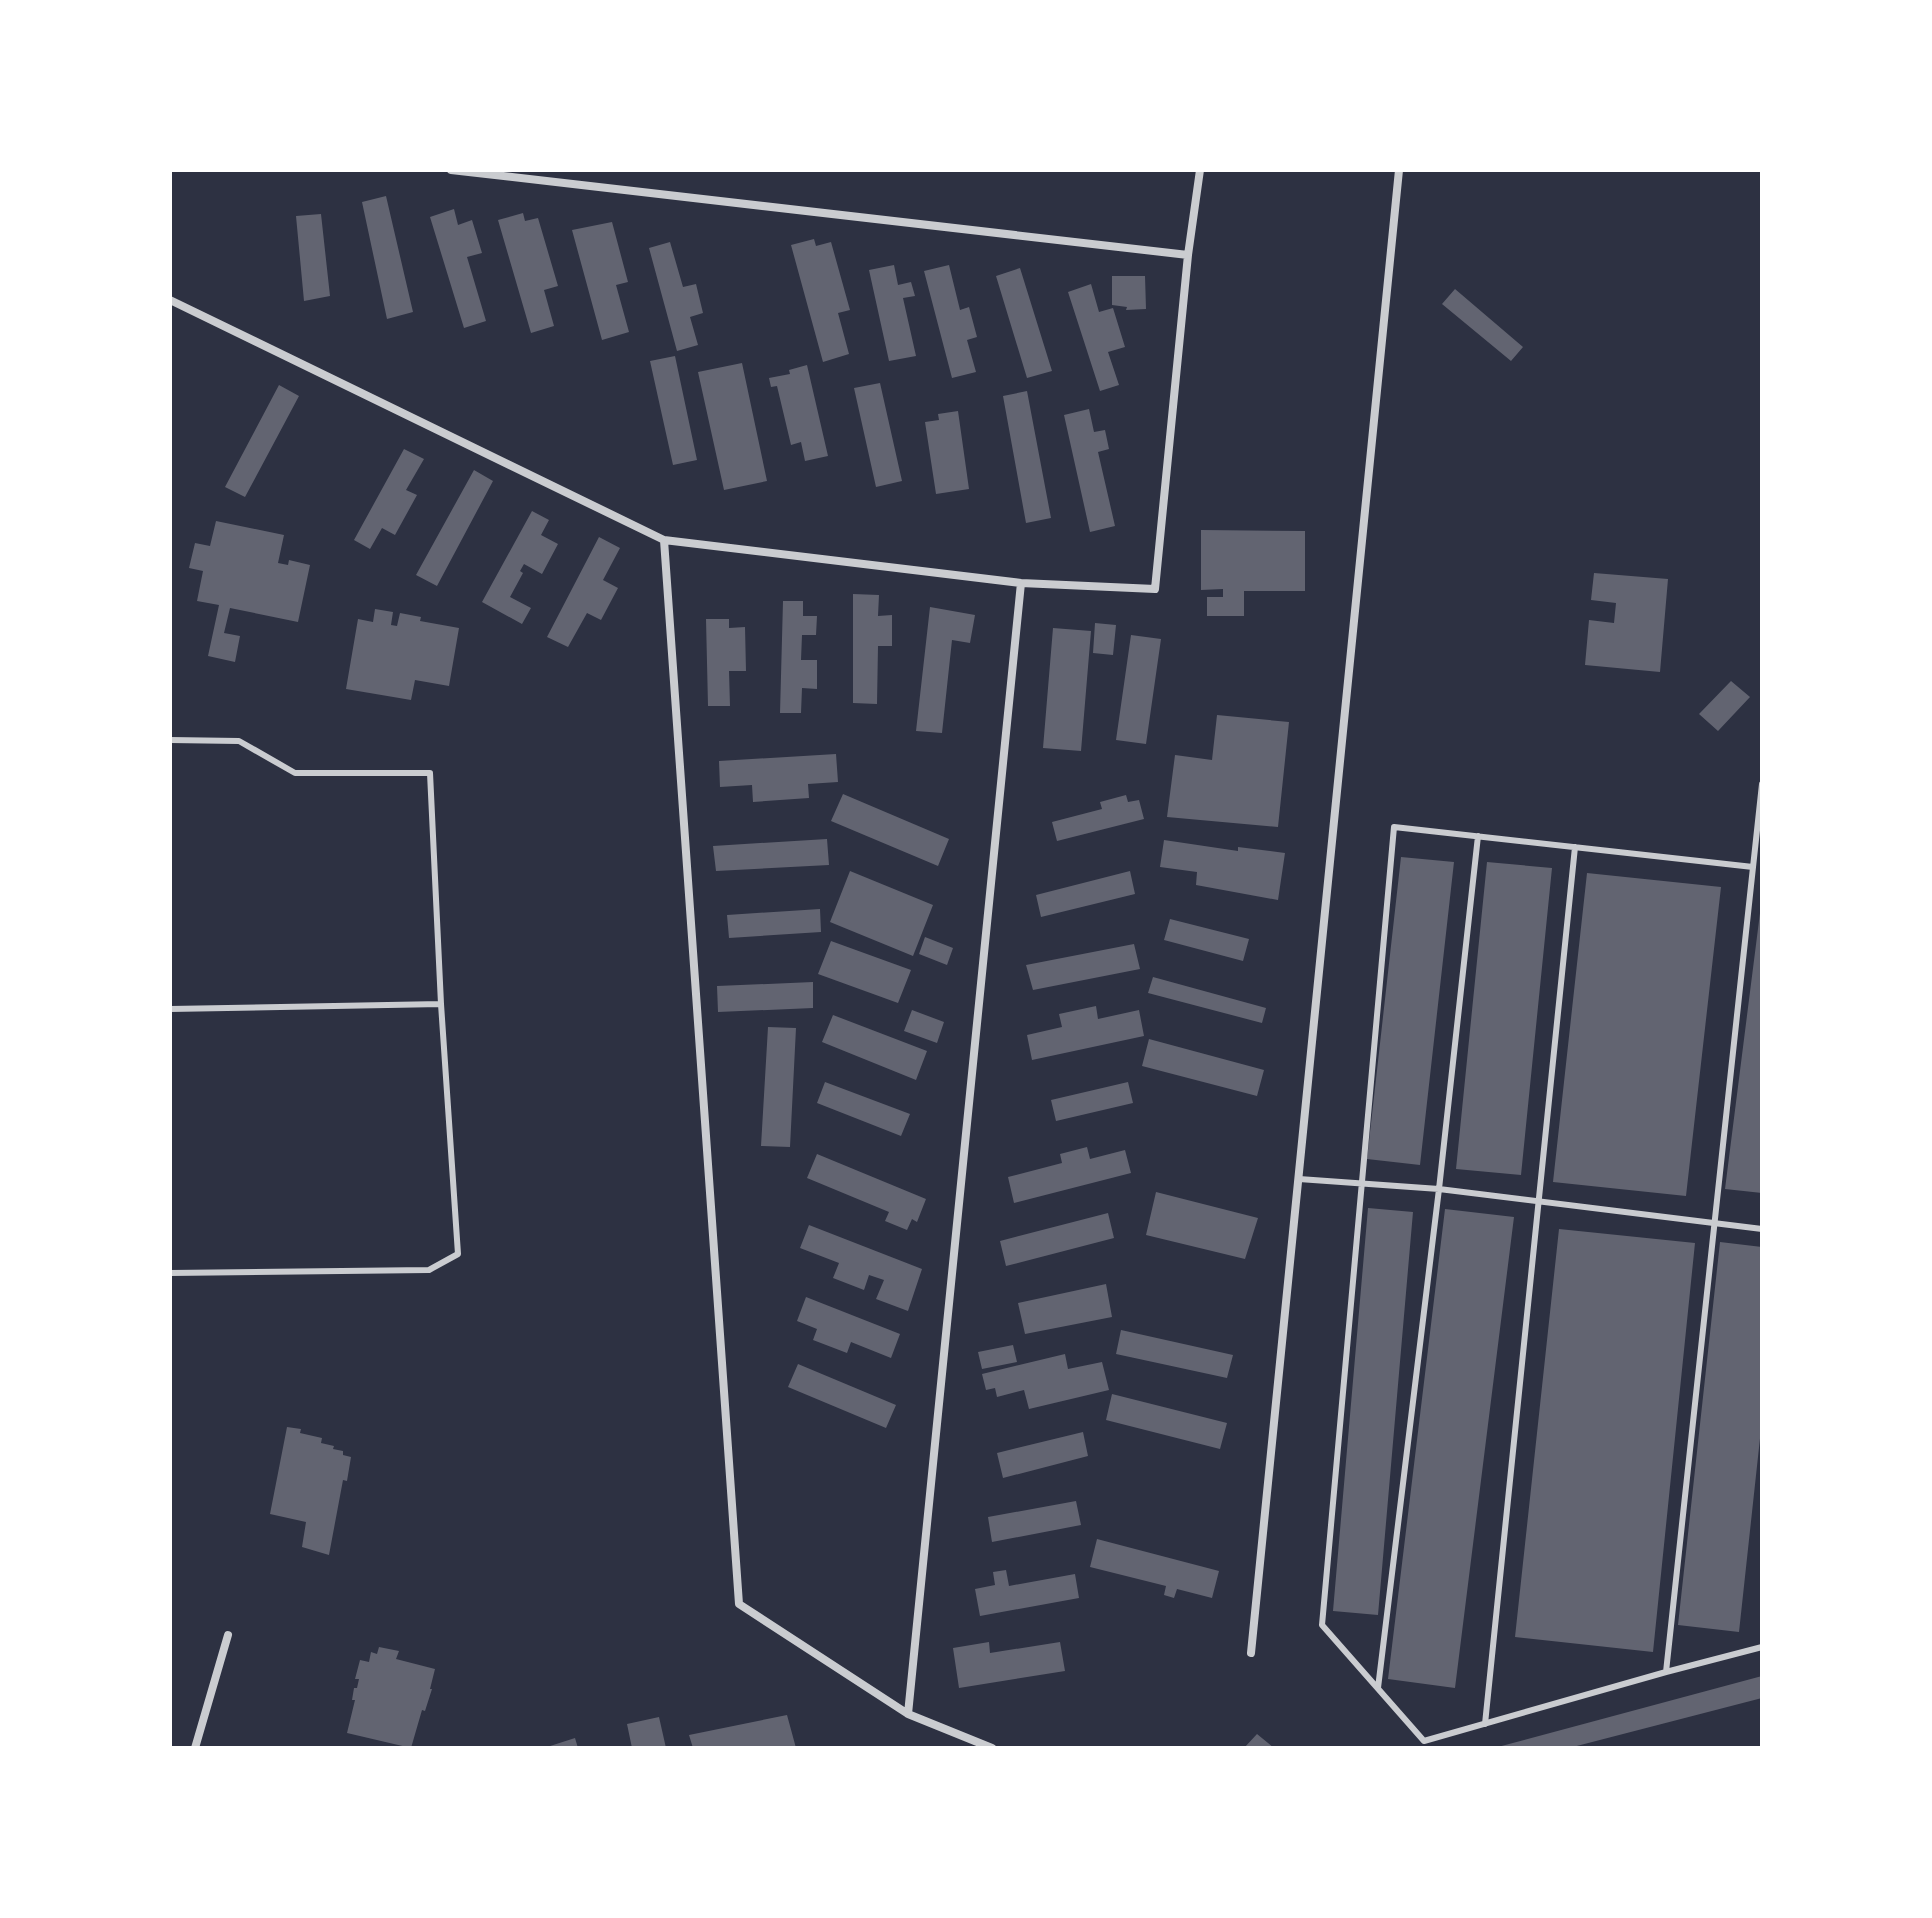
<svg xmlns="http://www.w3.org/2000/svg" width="1932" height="1918" font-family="Cabin,sans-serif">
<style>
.building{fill:#626471}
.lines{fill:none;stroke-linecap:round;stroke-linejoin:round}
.service{stroke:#caccd0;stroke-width:6}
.minor{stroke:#caccd0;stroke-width:8}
</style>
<rect width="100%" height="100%" fill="#2d3142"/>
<path class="building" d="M386 196 413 312 387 319 362 202Z
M454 209 458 225 472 220 482 253 467 257 486 321 464 328 430 217Z
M523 213 525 221 538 218 558 286 544 290 554 326 531 333 498 220Z
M321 214 330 296 304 301 296 216Z
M612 222 628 282 616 285 629 332 602 340 572 230Z
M814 239 816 246 831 242 850 310 838 313 849 354 823 362 791 245Z
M670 242 683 287 696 284 703 313 690 317 698 345 677 351 649 248Z
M894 265 898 285 911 282 915 296 903 298 916 356 889 361 869 270Z
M949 265 960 310 969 307 977 337 967 340 976 372 952 378 924 271Z
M1020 268 1052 371 1027 378 996 276Z
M1112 276H1145L1146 309 1126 310 1127 307 1112 305Z
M1091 284 1099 312 1113 308 1125 347 1108 352 1119 385 1100 391 1068 292Z
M1455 289 1523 347 1511 361 1442 304Z
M675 356 697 460 673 465 650 361Z
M742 363 767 481 724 490 698 372Z
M807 365 828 456 805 461 801 442 791 445 777 386 771 387 769 378 790 374 789 370Z
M880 383 902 481 876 487 854 388Z
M279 385 299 396 245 497 225 487Z
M1027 391 1051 518 1026 523 1003 396Z
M1089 409 1094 432 1105 430 1109 449 1098 452 1115 526 1090 532 1064 415Z
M958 411 969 489 936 494 925 422 939 420 938 414Z
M404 449 424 459 406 490 417 495 395 535 382 528 370 549 354 540Z
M474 470 493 481 437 586 416 575Z
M532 511 549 520 541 535 558 544 542 574 524 564 520 571 523 573 510 597 531 608 522 624 482 602Z
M216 521 284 535 278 563 288 565 289 560 310 565 298 622 230 608 224 633 240 636 235 662 208 656 219 605 197 601 203 571 189 568 195 543 210 546Z
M1201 530 1305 531V591H1244V616H1207V597H1223V589L1201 590Z
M599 537 620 548 603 580 618 588 601 620 587 613 568 647 547 637Z
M1594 573 1668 579 1660 672 1585 665 1589 620 1614 623 1616 603 1591 600Z
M853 594 879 595 878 616 892 615V646H878L877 704 853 703Z
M783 601H803V616H817L816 635H802L801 660H817V689L802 688 801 713H780Z
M930 607 975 615 970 643 952 640 942 733 916 731Z
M375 609 393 612 391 625 397 626 400 613 421 617 420 621 459 628 449 686 415 680 411 700 346 689 358 619 373 622Z
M706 619H729V628L745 627 746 671H729L730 706H708Z
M1095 623 1116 625 1113 655 1093 653Z
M1053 628 1091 631 1081 751 1043 748Z
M1131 635 1161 639 1146 744 1116 740Z
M1731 681 1750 697 1718 731 1699 714Z
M1217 715 1289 722 1278 827 1167 817 1175 755 1212 760Z
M836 754 838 782 808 784 809 798 753 802 752 785 720 787 719 761Z
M843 794 949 839 938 866 831 821Z
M1126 795 1128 802 1139 800 1144 819 1057 841 1052 822 1102 809 1100 802Z
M827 839 829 865 716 871 713 846Z
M1164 840 1238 851V847L1285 853 1278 900 1196 885 1197 872 1160 867Z
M1401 857 1454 862 1420 1165 1367 1159Z
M1487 862 1552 868 1521 1175 1456 1169Z
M850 871 933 905 913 956 830 922Z
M1130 871 1135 894 1041 917 1036 895Z
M1587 873 1721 887 1686 1196 1553 1182Z
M820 909 821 932 729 938 727 915Z
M1760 913H1762V1193L1725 1189Z
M1170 919 1249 939 1243 961 1164 940Z
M925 937 953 948 947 965 919 954Z
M831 941 911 970 898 1003 818 974Z
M1134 944 1140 969 1033 990 1026 965Z
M1153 977 1266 1008 1262 1023 1148 993Z
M813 982V1008L718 1012 717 986Z
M1096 1006 1098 1019 1139 1010 1144 1036 1032 1060 1027 1035 1062 1027 1059 1014Z
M912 1010 944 1022 937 1043 904 1031Z
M833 1015 927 1051 916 1080 822 1042Z
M768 1027 796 1028 790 1147 761 1146Z
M1149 1039 1264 1070 1257 1096 1142 1066Z
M825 1082 910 1114 901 1136 817 1103Z
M1128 1082 1133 1103 1056 1121 1051 1100Z
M1087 1147 1090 1159 1125 1150 1131 1173 1014 1203 1008 1177 1062 1163 1060 1154Z
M817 1154 926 1199 917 1222 912 1219 907 1230 885 1221 889 1212 807 1178Z
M1156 1192 1258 1218 1245 1259 1146 1235Z
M1368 1208 1413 1212 1378 1615 1333 1611Z
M1445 1209 1514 1217 1455 1688 1388 1679Z
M1108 1213 1114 1238 1006 1266 1000 1241Z
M809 1225 922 1269 908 1311 876 1299 884 1280 869 1275 864 1290 833 1278 839 1263 800 1248Z
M1559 1229 1695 1243 1653 1652 1515 1637Z
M1720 1242 1762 1247V1420L1739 1632 1678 1625Z
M1106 1284 1112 1317 1025 1334 1018 1303Z
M806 1297 900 1334 891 1358 851 1342 847 1353 813 1340 817 1329 797 1321Z
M1121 1330 1233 1355 1227 1378 1116 1354Z
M1013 1345 1017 1362 982 1369 978 1352Z
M1065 1354 1068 1369 1102 1362 1109 1390 1029 1409 1024 1390 997 1397 995 1388 986 1390 982 1374Z
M798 1364 896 1405 886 1428 788 1387Z
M1112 1394 1227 1423 1220 1449 1106 1420Z
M287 1427 301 1429 300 1433 322 1438 321 1443 334 1446 333 1449 343 1451V1455L351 1457 347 1481 343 1480 329 1555 302 1547 306 1522 270 1514Z
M1083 1432 1088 1456 1003 1478 997 1453Z
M1076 1501 1081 1525 992 1542 988 1517Z
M1097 1539 1219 1571 1212 1598 1177 1589 1174 1598 1164 1595 1166 1586 1090 1567Z
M1006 1570 1009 1586 1075 1574 1079 1598 980 1616 975 1589 995 1585 993 1572Z
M989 1642 990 1653 1060 1642 1065 1671 959 1688 953 1648Z
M379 1647 399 1651 396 1659 435 1669 430 1689H432L425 1711 422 1710 411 1748 347 1733 355 1700H352L354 1688H357L359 1679H355L360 1660 369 1662 371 1652 377 1654Z
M1762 1676V1698L1569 1748H1494Z
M787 1715 796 1748H693L689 1735Z
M659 1717 666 1748H632L627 1724Z
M1257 1734 1274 1748H1244Z
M575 1738 578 1748H547V1747Z"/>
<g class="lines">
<path class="service" d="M170 740 239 741 295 773H430L441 1004 170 1009
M1753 867 1394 827 1322 1625 1424 1741 1666 1672 1762 784
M1299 1179 1439 1189 1762 1229
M170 1273 429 1270 458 1254 441 1004
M1666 1672 1762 1647
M1378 1688 1439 1189 1478 836
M1485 1724 1575 847"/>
<path class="minor" d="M451 170 1188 255
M170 300 664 540 1021 583 1155 589 1188 255 1200 170
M664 540 739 1604 908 1714 992 1748
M1251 1653 1399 170
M908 1714 1021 583
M195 1748 228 1635"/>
</g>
<rect width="1932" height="1918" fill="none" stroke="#ffffff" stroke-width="344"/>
</svg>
